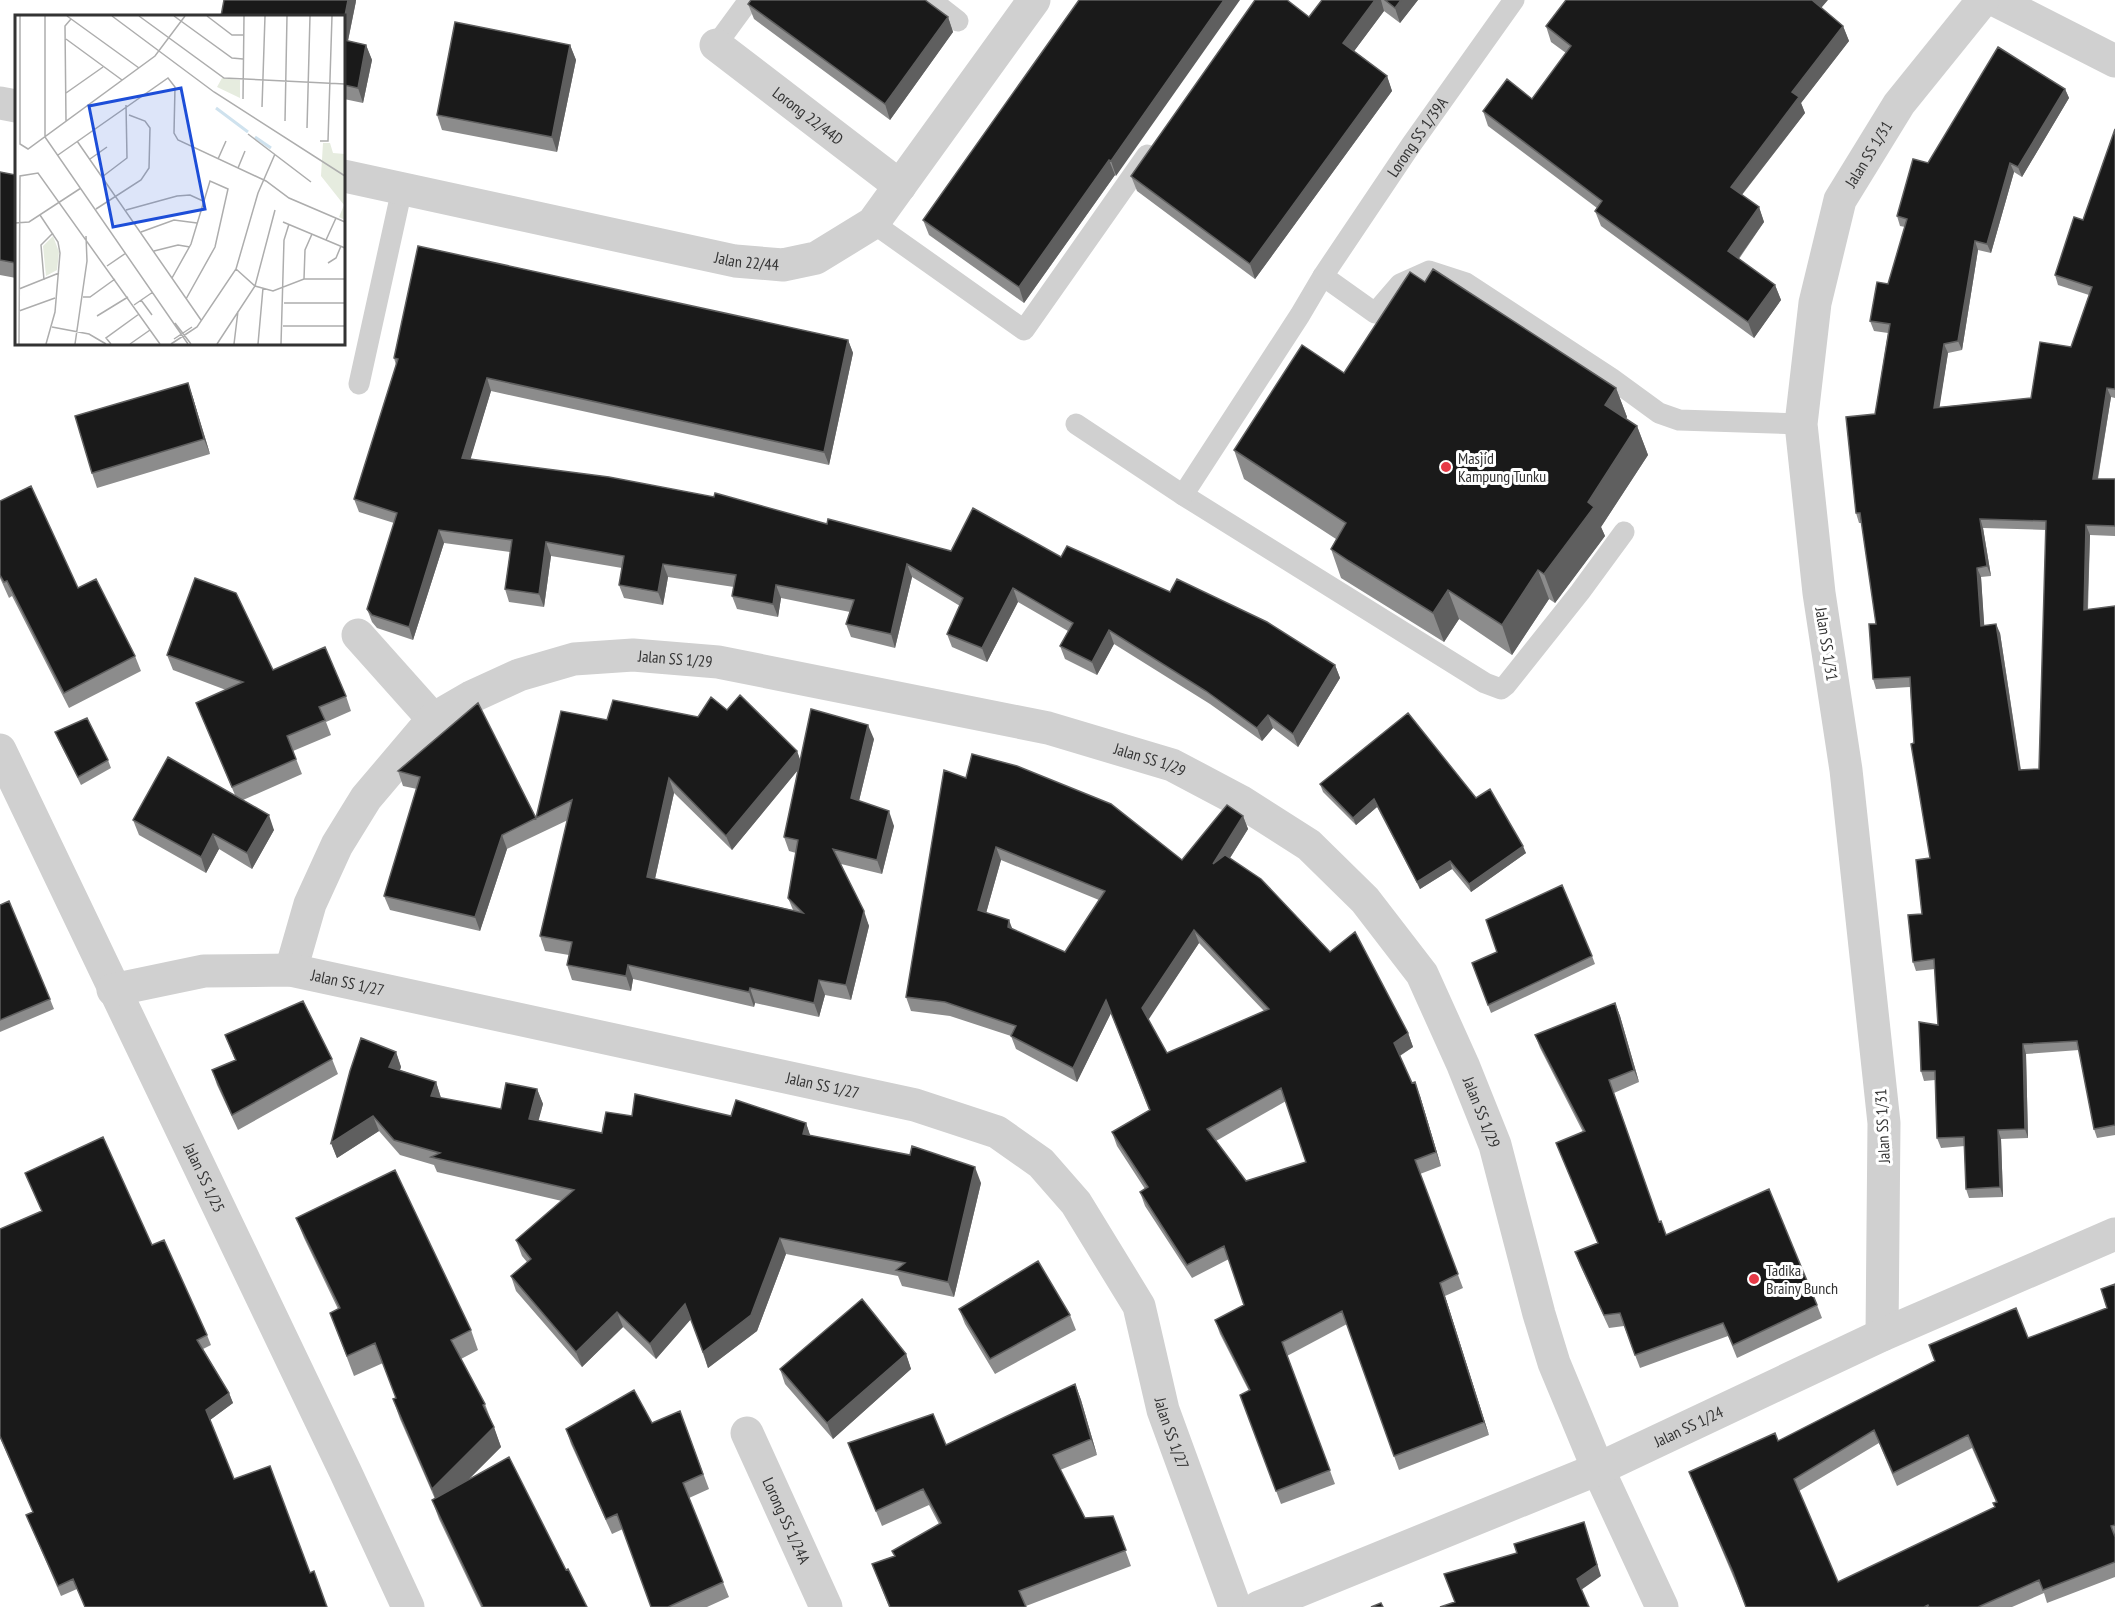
<svg xmlns="http://www.w3.org/2000/svg" width="2115" height="1607" font-family="'PT Sans Narrow',sans-serif">
<style>
.lines{fill:none;stroke-linecap:round;stroke-linejoin:round}
.service{stroke:#d0d0d0;stroke-width:21}
.minor{stroke:#d0d0d0;stroke-width:33}
.wall{fill:#8c8c8c;fill-rule:evenodd}
.shaded-wall{fill:#5f5f5f}
.building{fill:#1a1a1a;stroke:#5f5f5f;stroke-width:1.5;fill-rule:evenodd}
.poi-dot{fill:#e63946;stroke:#fff;stroke-width:2}
.labels{text-anchor:middle;dominant-baseline:central;stroke-width:6;stroke-linejoin:round;paint-order:stroke}
.street-label{font-size:16px;fill:#333;stroke:#fff}
.poi-label{font-size:16px;fill:#333;stroke:#fff;text-anchor:start}
.inset-river{fill:none;stroke:#cfe2ee;stroke-width:3}
.inset-road{fill:none;stroke:#adadad;stroke-width:1.5}
.view{fill:#1d4ed8;fill-opacity:0.15;stroke:#1d4ed8;stroke-width:3}
.inset-edge{fill:none;stroke:#333;stroke-width:3}
</style>
<rect width="100%" height="100%" fill="#fff"/>
<g class="lines">
<g class="service">
<path d="M931 0 958 21"/>
<path d="M716 45 749 0"/>
<path d="M873 223 1024 330 1147 155"/>
<path d="M1323 276 1375 313 1400 284 1429 271 1466 283 1611 378 1659 413 1679 420 1801 424"/>
<path d="M359 384 402 189"/>
<path d="M1076 424 1183 495 1485 683 1501 689 1506 685 1580 592 1624 532"/>
<path id="s1" d="M1183 495 1300 315 1323 276 1411 145 1514 0"/>
</g>
<g class="minor">
<path d="M1995 0 2115 61"/>
<path id="s2" d="M716 45 900 186"/>
<path d="M0 103 16 106"/>
<path id="s3" d="M344 176 735 261 783 265 816 258 873 223 1034 0"/>
<path d="M358 635 433 719"/>
<path id="s4" d="M0 750 345 1471 408 1607"/>
<path id="s5" d="M291 970 310 904 337 845 366 798 433 719 471 697 519 675 574 659 633 655 718 662 1048 728 1172 765 1240 801 1309 845 1365 900 1422 974 1463 1065 1495 1145 1539 1314 1554 1363 1598 1469 1662 1607"/>
<path id="s6" d="M113 990 204 971 291 970 915 1105 997 1132 1041 1163 1076 1203 1139 1306 1163 1410 1235 1607"/>
<path id="s7" d="M1882 1335 1884 1123 1846 770 1819 593 1801 424 1815 303 1840 200 1899 104 1983 0"/>
<path id="s8" d="M747 1433 826 1607"/>
<path id="s9" d="M1259 1607 1598 1469 1882 1335 2115 1234"/>
</g>
</g>
<path class="wall" d="M1079 0 1116 176 1115 175 1024 303 929 235 923 220Z
M1322 0H1418L1400 23 1384 11 1354 51 1387 76 1392 91 1255 279 1137 191 1131 176 1309 17Z
M356 1 348 41 366 45 372 60 363 103 344 99V16Z
M748 4 948 17 953 32 890 120 754 19Z
M1821 8 1843 26 1849 41 1801 103 1805 113 1742 195 1759 207 1764 222 1739 259 1775 285 1781 300 1754 338 1601 226 1595 211 1597 208 1488 126 1483 111 1532 99 1566 53 1551 42 1546 26Z
M570 45 576 60 557 152 442 130 437 115Z
M2065 89 2069 98 2022 177 2014 172 1991 253 1978 250 1962 350 1948 353 1939 407 2031 398 2071 347 2089 295 2058 285 2055 275 2083 220 2115 129V398L2111 397 2098 479H2115V536L2090 535 2088 610 2115 606V1135L2097 1138 2094 1129 2079 1050 2026 1054 2028 1138 2001 1139 2003 1197 1969 1198 1966 1189 1965 1146 1941 1148 1937 1138 1935 1080 1924 1081 1921 1071 1938 1025 1935 969 1916 971 1913 962 1922 914 1930 858 1914 743 1910 687 1876 689 1873 679 1876 624 1862 523H1859L1856 513 1875 414 1888 333 1874 331 1870 321 1888 284 1905 227 1900 226 1897 216 1928 163ZM1983 528 2046 530 2039 769 2021 770 2000 633 1984 626 1981 577 1991 576Z
M0 172 16 175V278L0 275Z
M1425 282 1616 388 1627 417 1626 419 1637 426 1648 455 1601 527 1605 536 1555 603 1549 599 1512 655 1459 619 1444 642 1341 578 1331 549 1336 539 1244 479 1234 450 1344 373Z
M848 340 853 353 829 465 491 391 470 459 827 524 951 551 1061 557 1335 665 1340 678 1298 747 1273 728 1262 741 1210 704 1114 644 1097 675 1065 659 1060 646 1068 631 1018 602 987 662 952 647 947 634 960 606 912 577 895 648 851 637 846 624 850 612 781 598 778 617 737 609 732 596 734 587 668 577 663 605 624 598 619 585 622 568 551 556 544 607 509 602 505 589 510 552 444 543 413 640 377 628 372 622 367 609 394 523 359 512 354 499 396 365 394 358Z
M188 383 193 398 210 454 97 488 92 473Z
M0 501 135 656 141 671 69 708 12 596 9 598 0 578Z
M167 655 273 670 346 696 351 711 326 722 331 735 293 751 302 774 243 800 274 830 252 869 219 849 206 873 139 835 133 820 235 795 196 703 226 690 173 670Z
M478 703 536 818 607 720 698 717 727 710 797 751 800 760 874 739 859 801 894 826 882 874 841 864 869 926 851 1000 825 995 819 1017 755 1003 754 1007 633 979 631 991 572 980 567 965 569 955 545 951 540 936 568 820 507 849 480 931 390 910 384 896 417 789 403 786 398 771ZM798 770 784 837 789 851 796 853 788 898 793 910 655 879 674 793 732 850Z
M55 732 108 760 111 768 81 785 58 739Z
M944 770 1182 860 1243 816 1248 829 1230 858 1408 1033 1413 1047 1400 1056 1412 1083 1420 1096 1441 1166 1420 1174 1463 1288 1445 1296 1489 1435 1399 1470 1347 1324 1287 1356 1335 1484 1281 1504 1240 1395 1249 1391 1220 1334 1215 1320 1244 1305 1229 1259 1192 1278 1145 1206 1140 1192 1145 1189 1117 1146 1112 1132 1149 1110 1111 1013 1077 1082 1016 1049 1011 1036 950 1016 911 1011 906 997ZM1001 860 1099 900 1065 952 1012 929 986 913ZM1199 943 1264 1011 1167 1053 1148 1019ZM1286 1101 1306 1162 1246 1181 1216 1141Z
M1320 784 1476 798 1526 853 1471 892 1452 869 1420 889 1377 807 1356 825 1323 792Z
M0 905 50 999 54 1009 0 1032Z
M1497 952 1592 956 1595 964 1491 1013 1472 963Z
M1615 1003 1620 1016 1639 1082 1614 1093 1659 1222 1666 1235 1817 1305 1822 1318 1737 1358 1728 1336 1640 1368 1624 1326 1609 1328 1580 1265 1575 1252 1598 1244 1556 1143 1583 1132 1540 1048 1535 1035Z
M225 1035 332 1059 338 1074 238 1130 217 1085 212 1070 235 1060Z
M396 1052 401 1067 400 1070 436 1082 441 1098 501 1109 537 1089 543 1104 538 1120 602 1133 632 1116H731L806 1123 810 1135 981 1183 954 1297 902 1286 898 1276 786 1254 757 1331 708 1368 691 1319 656 1359 623 1327 582 1367 516 1291 511 1276 527 1262 522 1256 516 1240 562 1201 437 1172 434 1165 400 1155 379 1131 337 1158 331 1143Z
M25 1173 152 1245 207 1335 211 1345 203 1349 229 1393 233 1403 210 1420 234 1479 310 1573 327 1607H85L77 1589 61 1596 26 1515 33 1512 0 1438V1229L42 1212Z
M296 1218 471 1330 478 1350 461 1359 485 1404 501 1447 468 1480 566 1570 587 1607H481L439 1519 432 1500 435 1499 400 1419 393 1399 396 1398 383 1363 354 1376 330 1313 338 1309 304 1238Z
M2115 1284V1577L2047 1603 2044 1593 2012 1607H1746L1689 1472 1778 1441 1935 1361 1929 1345 2028 1338 2107 1308ZM1879 1443 1897 1486 1972 1448 1996 1502 1995 1507 1838 1582 1799 1491Z
M959 1309 1070 1315 1076 1330 995 1374 965 1324Z
M906 1354 911 1369 833 1439 785 1384 780 1369Z
M1075 1384 1081 1400 1097 1455 1060 1470 1085 1518 1113 1516 1131 1566 1026 1606V1607H889L872 1564 894 1556 939 1524 929 1505 882 1526 848 1443 946 1445Z
M680 1411 709 1489 689 1498 729 1597 707 1607H651L623 1529 612 1534 571 1444 566 1429 652 1423Z"/>
<path class="shaded-wall" d="M348 0H356V1L345 55 344 49V21Z
M1224 0H1240L1116 176 1111 161Z
M1375 0H1381L1384 11 1349 58 1343 43Z
M1401 0H1418L1400 23 1395 8Z
M1811 0H1828L1816 14Z
M948 17 953 32 890 120 885 104Z
M1843 26 1849 41 1801 103 1805 113 1736 202 1731 187 1792 92Z
M366 45 372 60 363 103 358 88Z
M570 45 576 60 557 152 552 137Z
M1387 76 1392 91 1255 279 1250 264Z
M2065 89 2069 98 2022 177 2018 167Z
M1109 160 1115 175 1024 303 1019 287Z
M2010 163 2014 172 1991 253 1987 244Z
M1759 207 1764 222 1733 266 1728 251Z
M1975 241 1978 250 1962 350 1958 341Z
M1775 285 1781 300 1754 338 1748 322Z
M848 340 853 353 829 465 824 452Z
M1944 344 1948 353 1938 417 1934 408Z
M487 378 491 391 467 471 462 458Z
M188 383 193 398 210 454 204 439Z
M1616 388 1627 417 1615 434 1605 405Z
M2107 388 2111 397 2096 488 2093 479Z
M1637 426 1648 455 1601 527 1605 536 1555 603 1544 574 1588 502Z
M1980 519 1983 528 1991 576 1987 566Z
M2086 525 2090 535 2087 620 2084 610Z
M439 530 444 543 413 640 409 627Z
M546 542 551 556 544 607 539 594Z
M663 564 668 577 663 605 658 592Z
M907 564 912 577 895 648 891 634Z
M1977 568 1981 577 1985 636 1981 626Z
M1538 570 1549 599 1512 655 1502 625Z
M776 585 781 598 778 617 773 604Z
M1013 588 1018 602 987 662 982 648Z
M1448 590 1459 619 1444 642 1433 613Z
M1996 624 2000 633 2022 779 2019 770Z
M1109 630 1114 644 1097 675 1092 662Z
M1335 665 1340 678 1298 747 1293 734Z
M1268 715 1273 728 1262 741 1257 728Z
M868 725 874 739 856 813 851 798Z
M797 751 802 765 732 850 726 836Z
M669 778 674 793 652 892 647 877Z
M1374 799 1377 807 1356 825 1353 818Z
M889 811 894 826 882 874 877 860Z
M269 815 274 830 252 869 247 853Z
M1243 816 1248 829 1218 877 1213 864Z
M213 834 219 849 206 873 201 857Z
M502 835 507 849 480 931 475 917Z
M1523 846 1526 853 1471 892 1469 884Z
M996 847 1001 860 983 924 978 910Z
M1450 861 1452 869 1420 889 1417 882Z
M864 911 869 926 851 1000 846 985Z
M1009 920 1014 933 1008 927Z
M1194 930 1199 943 1147 1022 1142 1008Z
M628 965 633 979 631 991 626 976Z
M819 980 825 995 819 1017 814 1003Z
M750 988 755 1003 754 1007 749 992Z
M1106 1000 1111 1013 1077 1082 1073 1068Z
M1615 1003 1620 1016 1639 1082 1634 1070Z
M1408 1033 1413 1047 1399 1056 1394 1043Z
M2023 1044 2026 1054 2028 1138 2025 1129Z
M396 1052 401 1067 395 1082 389 1067Z
M436 1082 441 1098 431 1096Z
M1415 1082 1420 1096 1441 1166 1436 1152Z
M537 1089 543 1104 535 1134 529 1119Z
M373 1116 379 1131 337 1158 331 1143Z
M806 1123 811 1138 803 1134Z
M1998 1130 2001 1139 2003 1197 2000 1187Z
M975 1167 981 1183 954 1297 948 1282Z
M780 1238 786 1254 757 1331 708 1368 703 1352Z
M1440 1283 1445 1296 1489 1435 1484 1422Z
M685 1304 691 1319 656 1359 650 1344Z
M617 1312 623 1327 582 1367 576 1352Z
M906 1354 911 1369 833 1439 827 1423Z
M1075 1384 1081 1400 1097 1455 1091 1439Z
M229 1393 233 1403 210 1420 206 1410Z
M494 1427 501 1447 439 1509 432 1489Z
M1584 1522 1601 1576 1581 1590 1577 1579Z"/>
<path class="building" d="M224 0H348L344 21V16H221Z
M751 0H925L948 17 885 104 748 4Z
M1079 0H1224L1111 161 1109 160 1019 287 923 220Z
M1255 0H1287L1309 17 1322 0H1375L1343 43 1387 76 1250 264 1131 176Z
M1385 0H1401L1395 8Z
M1566 0H1812L1843 26 1792 92 1799 97 1731 187 1759 207 1728 251 1775 285 1748 322 1595 211 1602 201 1483 111 1507 79 1532 99 1571 46 1546 26Z
M455 22 570 45 552 137 437 115Z
M344 40 366 45 358 88 344 85Z
M1998 47 2065 89 2018 167 2010 163 1987 244 1975 241 1958 341 1944 344 1934 408 2031 398 2040 342 2071 347 2092 287 2055 275 2074 217 2083 220 2115 129V389L2107 388 2093 479H2115V526L2086 525 2084 610 2115 606V1125L2094 1129 2077 1041 2023 1044 2025 1129 1998 1130 2000 1187 1966 1189 1964 1137 1937 1138 1935 1071H1921L1919 1022 1938 1025 1934 959 1913 962 1908 915 1922 914 1916 860 1930 858 1911 744 1914 743 1910 677 1873 679 1869 624H1876L1860 513H1856L1846 417 1875 414 1890 324 1870 321 1877 282 1888 284 1907 219 1897 216 1913 159 1928 163ZM1980 519 2046 521 2039 769 2019 770 1996 624 1981 626 1977 568 1987 566Z
M0 172 16 175V263L0 260Z
M418 246 848 340 824 452 487 378 462 458 609 477 714 497 715 493 827 524 828 519 951 551 973 508 1061 557 1067 546 1170 592 1177 579 1267 622 1335 665 1293 734 1268 715 1257 728 1206 691 1109 630 1092 662 1060 646 1073 623 1013 588 982 648 947 634 963 598 907 564 891 634 846 624 854 600 776 585 773 604 732 596 736 575 663 564 658 592 619 585 624 556 546 542 539 594 505 589 512 540 439 530 409 627 372 615 367 609 397 513 354 499 398 359 394 358Z
M1433 269 1616 388 1605 405 1637 426 1588 502 1594 507 1544 574 1538 570 1502 625 1448 590 1433 613 1349 561 1331 549 1346 523 1234 450 1302 345 1344 373 1410 272 1425 282Z
M188 383 204 439 92 473 75 416Z
M31 486 78 588 96 579 135 656 64 693 7 581 4 582 0 575V501Z
M195 578 236 593 273 670 325 647 346 696 319 707 325 720 287 736 296 759 232 787 196 703 243 682 167 655Z
M740 695 797 751 726 836 669 778 647 877 803 913 788 898 798 840 784 837 811 709 868 725 851 798 889 811 877 860 833 849 864 911 846 985 819 980 814 1003 750 988 749 992 628 965 626 976 567 965 572 942 540 936 572 800 502 835 475 917 384 896 420 777 398 771 478 703 536 818 561 711 607 720 613 700 698 717 711 697 727 710Z
M1408 713 1476 798 1490 789 1523 846 1469 884 1450 861 1417 882 1374 799 1353 818 1320 784Z
M87 718 108 760 78 777 55 732Z
M972 754 1017 766 1111 804 1182 860 1227 805 1243 816 1213 864 1225 855 1261 879 1330 952 1355 932 1408 1033 1394 1043 1412 1083 1415 1082 1436 1152 1415 1160 1458 1274 1440 1283 1484 1422 1394 1456 1342 1311 1282 1342 1330 1470 1276 1491 1240 1395 1250 1390 1215 1320 1244 1305 1224 1246 1187 1265 1140 1192 1148 1187 1112 1132 1150 1110 1106 1000 1073 1068 1011 1036 1016 1026 945 1002 906 997 944 770 966 778ZM996 847 1105 891 1065 952 1008 927 1009 920 978 910ZM1194 930 1269 1009 1167 1053 1142 1008ZM1281 1088 1306 1162 1246 1181 1207 1129Z
M168 757 269 815 247 853 213 834 201 857 133 820Z
M1562 885 1592 956 1488 1005 1472 963 1497 952 1486 920Z
M9 901 50 999 0 1020V905Z
M303 1001 332 1059 232 1115 212 1070 236 1060 225 1035Z
M1615 1003 1634 1070 1609 1080 1659 1222 1661 1221 1666 1235 1769 1189 1817 1305 1733 1345 1723 1323 1635 1355 1620 1313 1604 1315 1575 1252 1598 1243 1556 1143 1585 1131 1535 1035Z
M361 1038 396 1052 389 1067 436 1082 431 1096 501 1109 506 1083 537 1089 529 1119 602 1133 606 1112 632 1116 635 1094 731 1116 736 1100 806 1123 803 1134 910 1155 912 1146 975 1167 948 1282 896 1270 905 1263 780 1238 751 1315 703 1352 685 1304 650 1344 617 1312 576 1352 511 1276 531 1259 516 1240 574 1190 431 1157 440 1153 394 1140 373 1116 331 1143 350 1071Z
M103 1137 152 1245 164 1240 207 1335 197 1340 229 1393 206 1410 234 1479 270 1466 310 1573 314 1571 327 1607H85L73 1579 58 1586 26 1515 33 1512 0 1436V1229L42 1211 25 1173Z
M395 1170 471 1330 451 1340 485 1404 483 1405 494 1427 432 1489 393 1399 396 1398 375 1343 347 1356 330 1313 340 1308 296 1218Z
M1038 1261 1070 1315 990 1359 959 1309Z
M2115 1284V1525L2111 1526 2115 1537V1562L2043 1590 2039 1580 1978 1607H1929L1928 1605 1924 1607H1746L1733 1572 1689 1472 1775 1433 1778 1441 1935 1361 1929 1345 2016 1308 2028 1338 2107 1308 2101 1289ZM1874 1430 1893 1473 1968 1435 1997 1502 1993 1503 1995 1507 1838 1582 1794 1479Z
M862 1299 906 1354 827 1423 780 1369Z
M1075 1384 1091 1439 1053 1455 1085 1518 1113 1516 1126 1550 1019 1591 1026 1607H890L872 1564 895 1556 892 1551 941 1523 923 1489 876 1511 848 1443 933 1414 946 1445Z
M634 1390 652 1423 680 1411 703 1474 683 1483 723 1582 668 1607H651L617 1514 606 1519 566 1429Z
M509 1457 566 1570 568 1569 587 1607H483L432 1500Z
M1584 1522 1597 1565 1577 1579 1589 1607H1440L1455 1602 1444 1574 1517 1553 1514 1544Z
M1381 1603 1383 1607H1371Z"/>
<g class="poi-dot">
<circle cx="1446" cy="467" r="6"/>
<circle cx="1754" cy="1279" r="6"/>
</g>
<g class="labels">
<g class="street-label">
<text stroke="none"><textPath href="#s2" startOffset="116">Lorong 22/44D</textPath></text>
<text stroke="none"><textPath href="#s1" startOffset="428">Lorong SS 1/39A</textPath></text>
<text stroke="none"><textPath href="#s7" startOffset="1198">Jalan SS 1/31</textPath></text>
<text stroke="none"><textPath href="#s3" startOffset="412">Jalan 22/44</textPath></text>
<text transform="translate(1827 644) rotate(81)">Jalan SS 1/31</text>
<text stroke="none"><textPath href="#s5" startOffset="548">Jalan SS 1/29</textPath></text>
<text stroke="none"><textPath href="#s5" startOffset="1034">Jalan SS 1/29</textPath></text>
<text stroke="none"><textPath href="#s6" startOffset="238">Jalan SS 1/27</textPath></text>
<text stroke="none"><textPath href="#s6" startOffset="724">Jalan SS 1/27</textPath></text>
<text stroke="none"><textPath href="#s5" startOffset="1538">Jalan SS 1/29</textPath></text>
<text transform="translate(1882 1126) rotate(-93)">Jalan SS 1/31</text>
<text stroke="none"><textPath href="#s4" startOffset="474">Jalan SS 1/25</textPath></text>
<text stroke="none"><textPath href="#s9" startOffset="466">Jalan SS 1/24</textPath></text>
<text stroke="none"><textPath href="#s6" startOffset="1264">Jalan SS 1/27</textPath></text>
<text stroke="none"><textPath href="#s8" startOffset="96">Lorong SS 1/24A</textPath></text>
</g>
<g class="poi-label">
<text x="1458" y="458">Masjid<tspan x="1458" dy="18">Kampung Tunku</tspan></text>
<text x="1766" y="1270">Tadika<tspan x="1766" dy="18">Brainy Bunch</tspan></text>
</g>
</g>
<g transform="translate(15 15)">
<rect width="330" height="330" fill="#fff"/>
<path d="M207 63 225 65V83L202 72ZM308 128H315L318 138 330 139V205L324 202 329 190 306 161ZM38 221 44 237 42 255 31 261 28 231Z" fill="#e6ecdf"/>
<path class="inset-river" d="M201 93 233 117M240 122 256 133"/>
<path class="inset-road" d="M5 1V129L13 134 140 41 170 1M30 1V122L173 329M52 1 124 53M97 1 199 77 330 161M124 1 209 63 330 69M159 1 217 43 228 44M192 1 217 20H229M51 24 107 65M51 78 88 52M228 84 229 1M247 92 250 1M51 106 50 11 56 4M270 106 272 1M292 113 295 1M233 119 296 167M62 126 186 305M305 126H313L317 1M43 140 153 63 160 72 159 118 163 125 251 166 274 183 330 207M75 144 92 132M203 144 211 126M223 153 230 136M87 162 112 143 111 90M81 194 126 165 134 153 135 113 130 106 114 100M111 195 162 181 175 180 188 186M25 200 43 227 45 238 40 297 31 329M268 207 330 233M0 208 14 207 66 173M126 217 159 205 182 208M311 225 321 203M139 236 163 230 175 232M313 248 321 243 326 231M92 251 111 238M221 254 240 271 258 276 289 264H330M157 263 176 229 195 166 213 174 200 232 171 284M289 264 290 235 297 219M29 265 26 230 38 218M4 274 44 258M68 282H75L100 264M126 285 137 300M269 288H330M119 290 138 277M4 296 40 283M82 301 113 282M160 308 176 329M268 311H330M37 312 74 319 91 329M159 324 177 312M4 329 5 161 23 158 145 329M60 329 72 246 71 221M96 329 91 323 124 299M115 329 135 315M156 329 182 312 221 254 243 178 260 139M202 329 240 271 260 195M219 329 223 296M243 329 248 273M266 329 269 225 274 209"/>
<path class="view" d="M166 73 190 194 98 212 74 91Z"/>
<rect width="330" height="330" class="inset-edge"/>
</g>
</svg>
